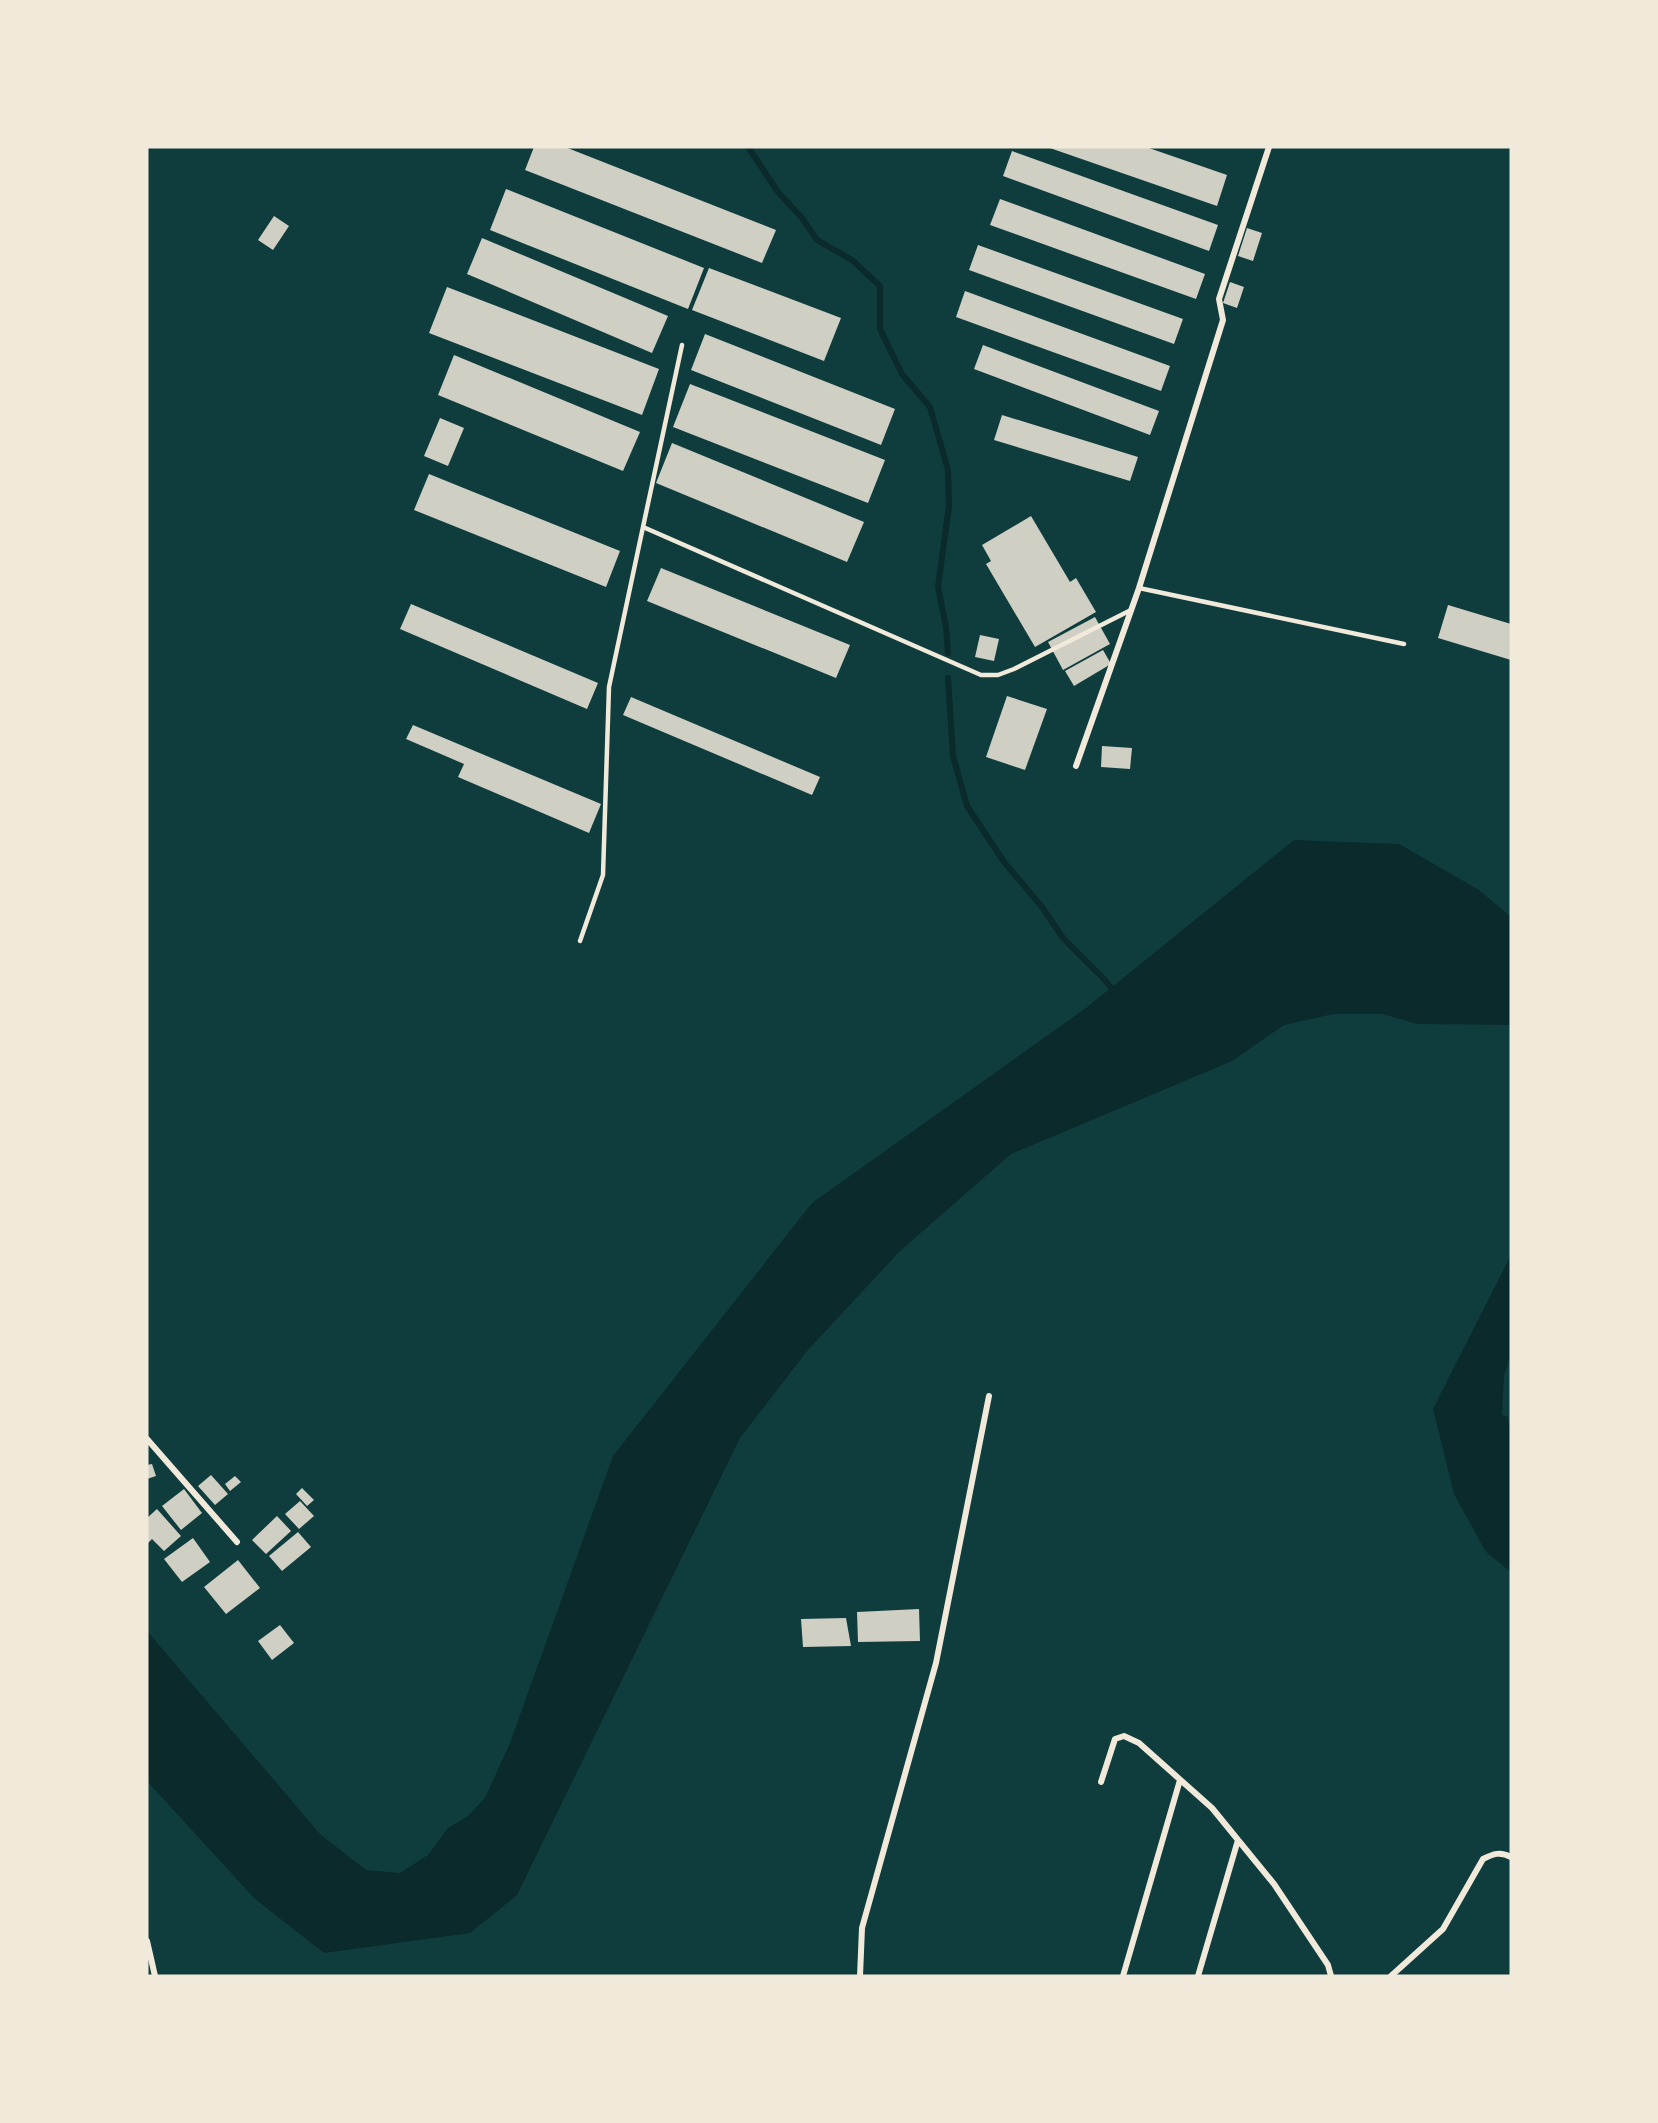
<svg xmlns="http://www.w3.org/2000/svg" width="1658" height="2123" font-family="Karla,sans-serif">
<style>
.water{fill:#0a2a2b}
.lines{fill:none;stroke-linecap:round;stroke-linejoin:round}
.stream{stroke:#0a2a2b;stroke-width:6}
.building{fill:#cfcfc3}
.service{stroke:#f1e9da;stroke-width:4.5}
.minor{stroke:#f1e9da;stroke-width:6}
</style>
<rect width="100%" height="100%" fill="#0f3d3e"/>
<path class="water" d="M1294 840 1399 844 1479 890 1511 917V1025L1417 1024 1383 1014H1333L1284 1025 1232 1061 1011 1154 900 1251 807 1351 740 1438 517 1895 470 1933 324 1953 254 1898 147 1781V1631L320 1834 366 1870 400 1873 428 1855 448 1828 468 1816 485 1798 510 1743 613 1456 812 1203 1086 1008Z
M1511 1255V1354L1504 1376 1502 1415 1508 1417 1511 1438V1572L1486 1552 1454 1494 1433 1409Z"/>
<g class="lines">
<path class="stream" d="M748 147 778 192 802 218 817 240 852 260 880 286V329L902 374 930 407 948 470 949 506 938 587 946 627 948 653
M948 678 953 756 967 806 1004 862 1042 907 1063 938 1105 980 1116 994"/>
</g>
<path class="building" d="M534 147H565L776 230 762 263 525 170Z
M1047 147H1146L1227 175 1217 206Z
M1012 151 1218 225 1209 251 1003 176Z
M506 189 704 268 688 309 490 230Z
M1000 199 1205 274 1196 299 990 225Z
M274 216 289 226 273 250 258 240Z
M1247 228 1262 233 1253 261 1238 256Z
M482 238 668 316 652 353 467 274Z
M978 245 1183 319 1174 344 969 270Z
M709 268 841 318 824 361 692 310Z
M1230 282 1244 287 1237 308 1223 303Z
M447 287 659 369 642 415 429 333Z
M965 291 1170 366 1161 391 956 317Z
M705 334 895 409 881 445 691 370Z
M983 345 1159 411 1150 435 974 369Z
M454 355 640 432 623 471 438 395Z
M690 384 885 460 868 503 673 427Z
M1002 415 1138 457 1130 481 994 440Z
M440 418 464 428 448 466 424 456Z
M672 443 864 522 847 562 656 483Z
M429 474 620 551 606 587 414 510Z
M1031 516 1070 582 1076 578 1096 612 1035 647 986 564 991 561 982 545Z
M661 568 850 645 836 678 647 601Z
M411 604 598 683 587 709 400 629Z
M1448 605 1511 624V660L1438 638Z
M1095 617 1110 644 1063 670 1048 642Z
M980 635 999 639 994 661 975 657Z
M1103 650 1111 664 1074 686 1065 671Z
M1007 696 1047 709 1025 770 986 757Z
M631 697 820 777 812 795 623 715Z
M413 725 601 804 589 833 458 777 464 764 406 739Z
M1102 746 1132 748 1130 769 1101 767Z
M152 1464 156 1476 147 1479V1465Z
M211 1475 228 1494 215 1505 198 1486Z
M235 1476 241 1482 230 1491 225 1484Z
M302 1488 314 1500 307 1506 296 1494Z
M184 1489 202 1513 181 1530 162 1506Z
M300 1501 314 1516 299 1529 285 1514Z
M157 1509 181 1536 164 1551 152 1539 147 1544V1518Z
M277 1516 291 1531 266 1554 252 1540Z
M298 1532 311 1547 282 1571 269 1556Z
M193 1538 210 1562 182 1582 164 1559Z
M238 1560 260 1588 226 1614 204 1587Z
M919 1609 920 1641 858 1642 857 1612Z
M846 1618 851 1646 803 1647 801 1619Z
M280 1625 294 1643 272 1660 258 1641Z"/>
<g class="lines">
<path class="service" d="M682 345 643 527 981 675H998L1014 669 1131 610
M1139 588 1404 644
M580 941 603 875 609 687 643 527"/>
<path class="minor" d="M1076 766 1139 588 1223 320 1219 299 1269 147
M147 1439 237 1542
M1101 1782 1115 1739 1124 1736 1139 1743 1212 1808 1274 1884 1328 1965 1331 1976
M147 1941 155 1976
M860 1976 862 1928 936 1663 989 1396
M1123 1976 1180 1780
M1198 1976 1238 1840
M1391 1976 1443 1929 1483 1859C1493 1854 1500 1851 1511 1857"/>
</g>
<rect width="1658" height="2123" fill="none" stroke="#f1e9da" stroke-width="297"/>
</svg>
